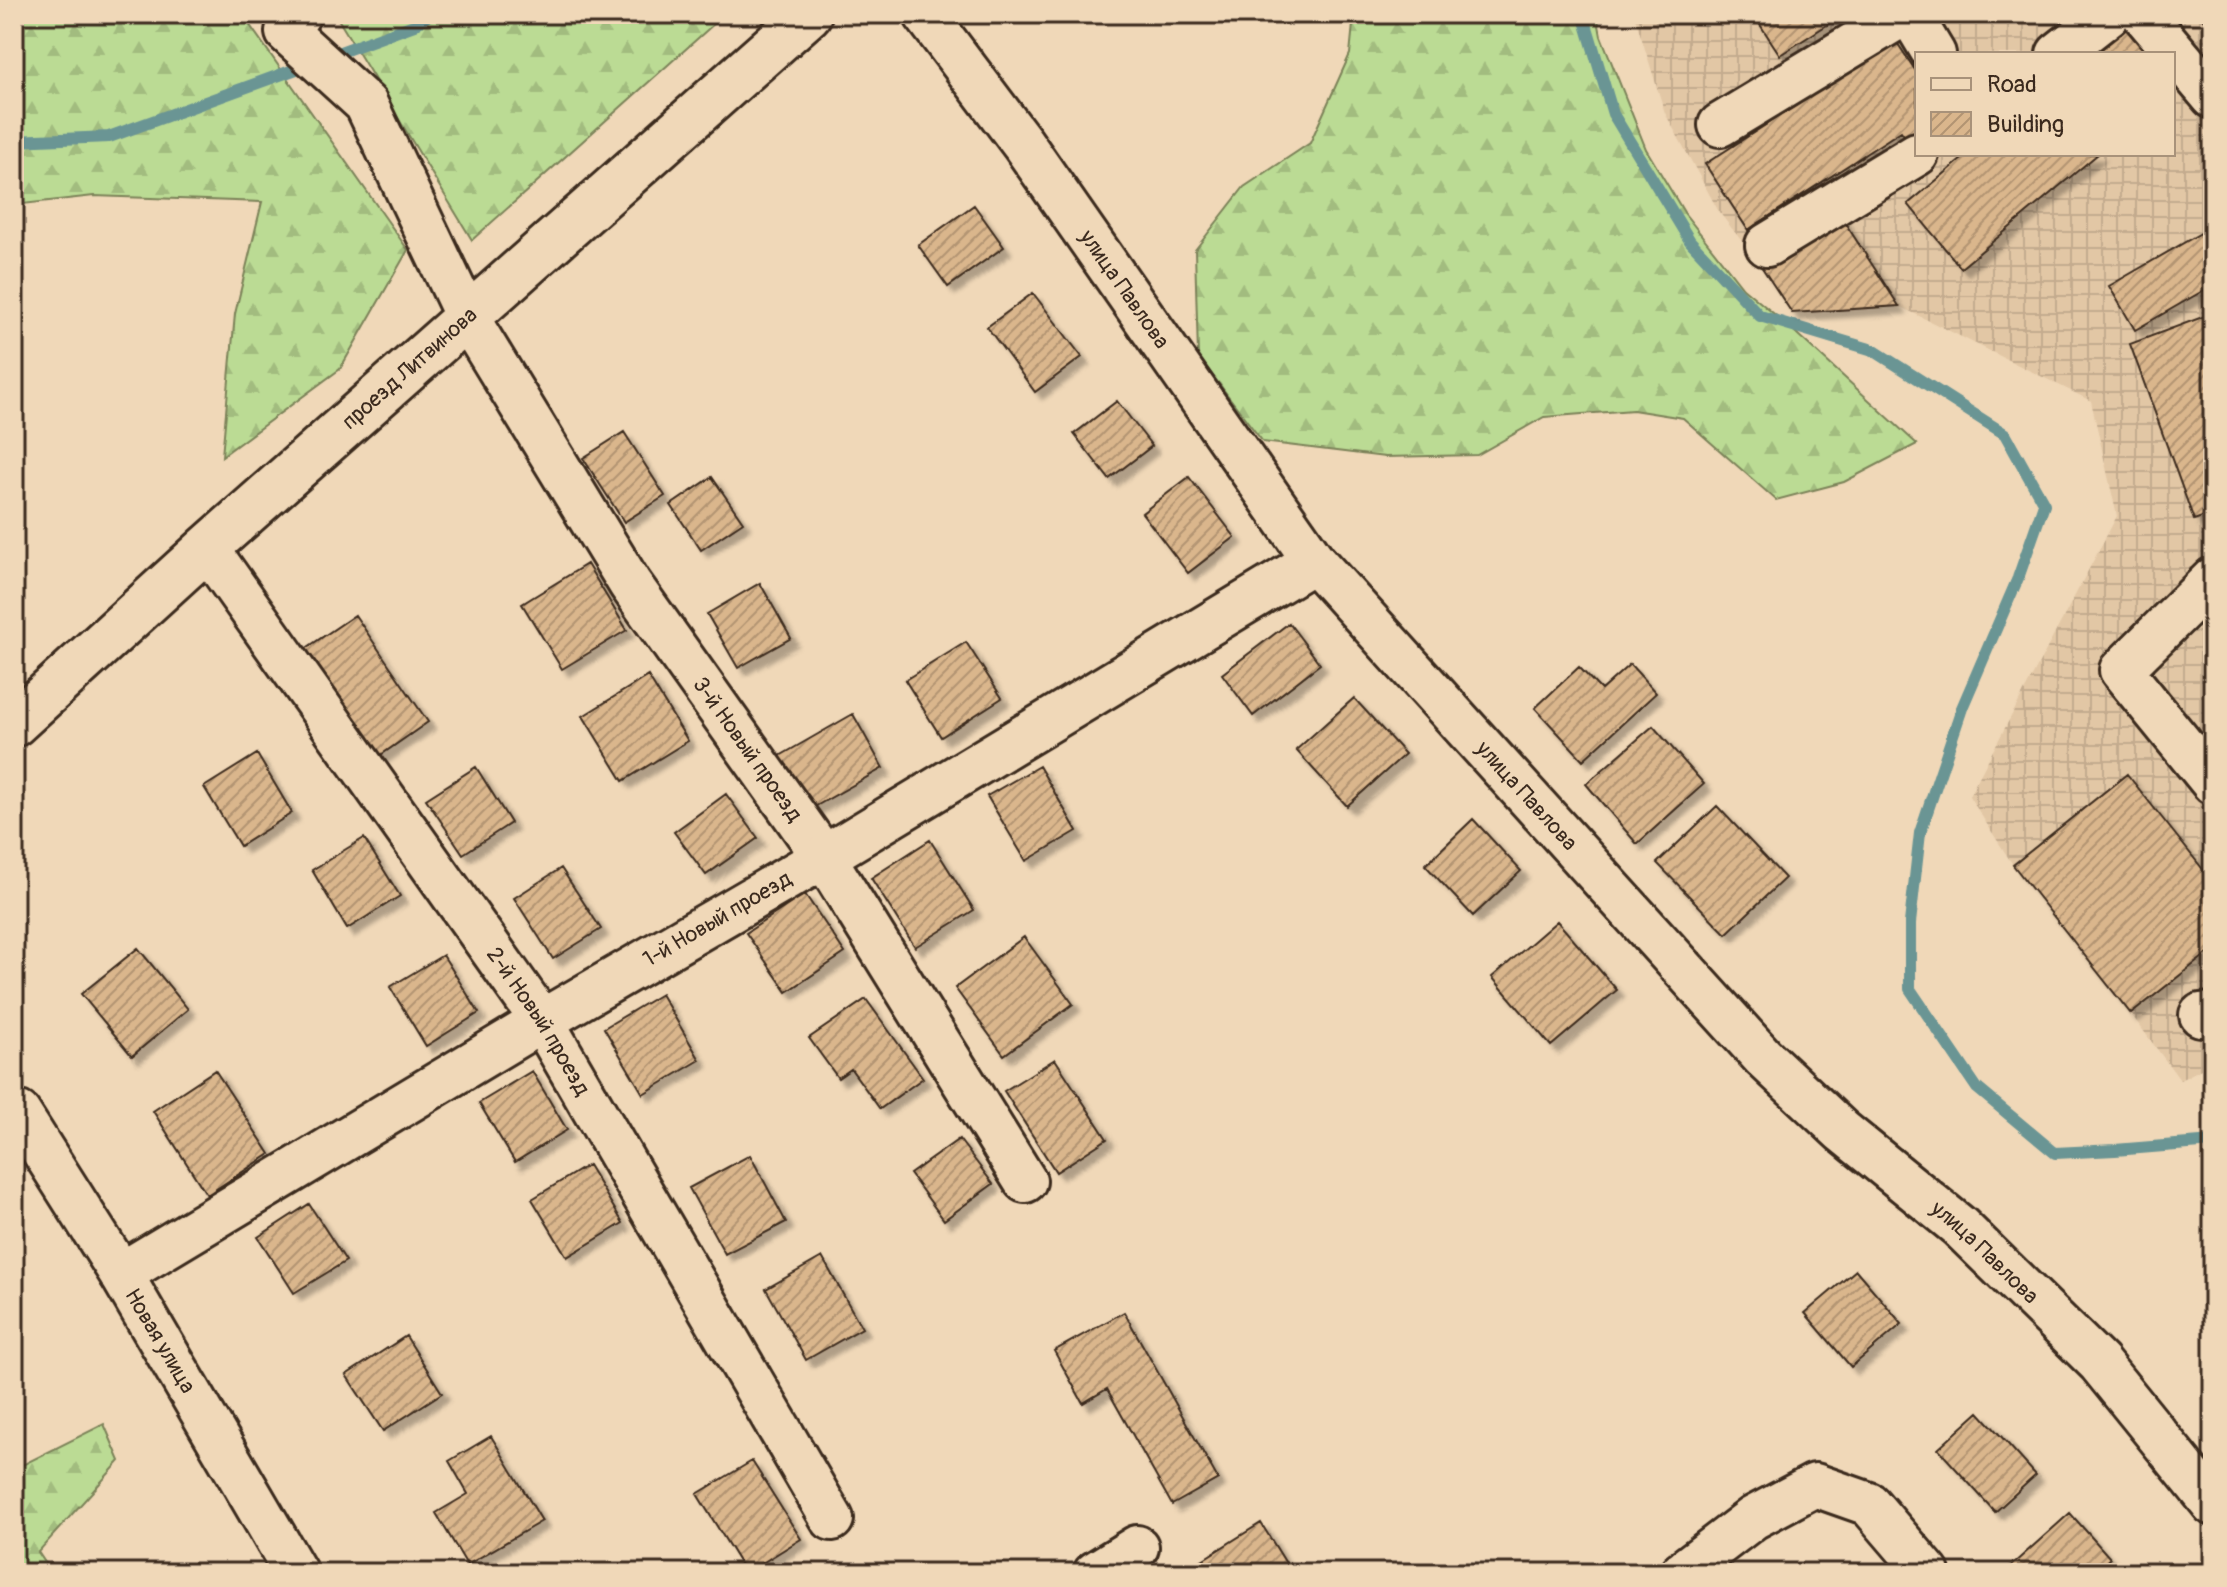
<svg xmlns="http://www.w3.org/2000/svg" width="2227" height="1587" font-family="Pangolin,sans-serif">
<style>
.industrial{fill:url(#industrial-grid);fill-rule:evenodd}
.forest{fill:url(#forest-firs);stroke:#7b8259;stroke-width:2}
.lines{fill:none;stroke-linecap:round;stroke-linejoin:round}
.stream{stroke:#6a9594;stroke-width:12}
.building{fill:url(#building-hatch);stroke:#3b2a1e;stroke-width:2;filter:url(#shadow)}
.minor-casing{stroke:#3b2a1e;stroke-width:48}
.major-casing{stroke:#3b2a1e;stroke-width:50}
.minor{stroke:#f0d8b8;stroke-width:42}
.major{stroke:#f0d8b8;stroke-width:44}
.labels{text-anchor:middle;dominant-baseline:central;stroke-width:6;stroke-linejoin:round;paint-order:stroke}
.street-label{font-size:22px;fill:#3b2a1e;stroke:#f0d8b8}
</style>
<defs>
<pattern id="industrial-grid" width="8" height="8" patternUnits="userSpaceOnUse" patternTransform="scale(2)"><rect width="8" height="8" fill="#e2c7a5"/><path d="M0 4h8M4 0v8" fill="none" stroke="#c3ab8e"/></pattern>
<pattern id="forest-firs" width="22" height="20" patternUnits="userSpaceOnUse" patternTransform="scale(2)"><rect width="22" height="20" fill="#bbdb94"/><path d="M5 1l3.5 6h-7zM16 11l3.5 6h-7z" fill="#a2bc7f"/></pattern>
<pattern id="building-hatch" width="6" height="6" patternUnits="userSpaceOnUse" patternTransform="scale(2)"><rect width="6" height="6" fill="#dab68c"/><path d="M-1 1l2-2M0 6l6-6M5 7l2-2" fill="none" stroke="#b29472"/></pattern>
<filter id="shadow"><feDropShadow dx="7" dy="7" stdDeviation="2" flood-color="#0004"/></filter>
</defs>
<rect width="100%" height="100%" fill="#f0d8b8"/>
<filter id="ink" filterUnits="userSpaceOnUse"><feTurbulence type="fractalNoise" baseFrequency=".0125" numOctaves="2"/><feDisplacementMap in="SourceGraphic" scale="16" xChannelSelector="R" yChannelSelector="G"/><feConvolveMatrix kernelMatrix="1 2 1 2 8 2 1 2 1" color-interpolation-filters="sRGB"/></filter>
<g filter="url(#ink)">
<path class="industrial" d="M1634 14H2213V1063L2180 1080 2131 1014 2013 865 1969 796 2117 516 2091 401 1899 306 1792 313 1759 263 1719 212 1665 113ZM1917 54H2173V154H1917Z"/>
<path class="forest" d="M14 14H242L408 250 340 369 222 456 235 314 262 202 94 196 14 205Z
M335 14H725L472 240Z
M1354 14H1597L1601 36 1646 149 1685 214 1743 288 1785 323 1917 444 1844 482 1776 500 1683 418 1633 410 1544 417 1477 455 1385 457 1263 442 1198 356 1195 250 1244 187 1310 143 1350 54Z
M104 1424 120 1461 38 1552 52 1573H14V1469Z"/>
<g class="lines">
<path class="stream" d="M1583 14 1613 114 1690 241 1760 316 1873 350 2005 434 2044 504 2018 578 1962 708 1920 833 1910 923V989L1977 1088 2055 1153 2115 1150 2213 1142
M327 57 414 25 430 14
M14 141 109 137 310 64"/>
</g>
<path class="building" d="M1753 14H1844L1780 55Z
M2199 14H2213V31Z
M2127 22 2153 54H2088Z
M1896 41 1917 73V141L1911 145 1901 131 1748 230 1705 164Z
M1968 154H2098L1961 268 1908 204Z
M974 205 1004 247 948 287 918 245Z
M1838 212 1899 306 1792 313 1759 263Z
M2213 226V285L2135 330 2109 286Z
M1033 293 1082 357 1035 392 987 327Z
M2205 316 2213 339V513L2194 520 2130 344Z
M1117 401 1152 446 1109 479 1074 434Z
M624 432 665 496 624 522 583 458Z
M712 477 743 522 701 550 671 505Z
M1189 477 1235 537 1188 573 1142 513Z
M587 564 627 630 562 669 522 604Z
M760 583 791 638 738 668 707 614Z
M355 615 428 722 375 759 302 651Z
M1289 623 1320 664 1253 716 1222 674Z
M966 642 1002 698 941 737 905 680Z
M1630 664 1656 693 1583 760 1535 708 1579 667 1601 690Z
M648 676 688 741 623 781 583 716Z
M1354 698 1405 754 1347 806 1296 750Z
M853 714 883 768 809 810 778 757Z
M1653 726 1704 784 1637 844 1586 784Z
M257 754 292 813 240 846 204 787Z
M1039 766 1077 831 1026 861 987 796Z
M476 767 511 823 463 854 426 799Z
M2127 774 2213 882V949L2131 1014 2013 865Z
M726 794 758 838 706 875 674 832Z
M1717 806 1785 878 1726 934 1657 863Z
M1473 819 1521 871 1473 916 1425 865Z
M364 838 400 896 347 929 312 870Z
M930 840 974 910 915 947 871 878Z
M561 868 601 929 553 959 514 898Z
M805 894 845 953 787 992 746 933Z
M1557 921 1617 990 1551 1046 1492 977Z
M1024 937 1073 1004 1004 1055 955 988Z
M138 948 188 1009 132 1056 81 994Z
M443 955 479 1013 426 1046 390 987Z
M661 994 700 1060 643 1094 604 1028Z
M866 999 923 1078 880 1109 851 1069 838 1078 809 1038Z
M1055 1059 1107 1139 1056 1172 1004 1091Z
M215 1070 270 1154 207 1195 153 1111Z
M532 1071 567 1130 515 1162 479 1103Z
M959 1139 993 1184 944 1220 910 1174Z
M750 1155 786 1222 725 1254 689 1188Z
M588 1165 623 1223 567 1257 532 1199Z
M309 1204 346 1261 294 1293 258 1237Z
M822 1257 862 1328 806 1360 766 1289Z
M1856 1270 1902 1324 1851 1367 1805 1313Z
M1124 1312 1218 1479 1172 1505 1107 1389 1083 1403 1054 1351Z
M406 1336 442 1393 383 1431 346 1375Z
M1979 1412 2036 1475 1995 1512 1938 1449Z
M491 1436 542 1521 467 1565 436 1513 468 1494 449 1461Z
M752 1461 801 1539 746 1573 697 1494Z
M2070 1513 2110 1558 2094 1573H2003Z
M1261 1523 1287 1565 1274 1573H1199L1194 1565Z"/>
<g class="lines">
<g class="minor-casing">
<g id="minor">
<path id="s1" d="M299 14 287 32 366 104 467 317 630 584 824 857 1025 1181"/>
<path id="s2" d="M925 14 1023 144 1314 561 1763 1057 1842 1131 1959 1226 2099 1363 2213 1504"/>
<path d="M1910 14 1934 54"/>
<path d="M2143 14 2213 97"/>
<path d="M2058 54 2109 14"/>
<path d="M1720 125 1904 14"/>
<path d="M1767 245 1917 154"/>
<path id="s3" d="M207 548 542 1021 832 1519"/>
<path d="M2213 579 2121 670 2213 783"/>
<path d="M2201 1015 2213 1014"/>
<path id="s4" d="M19 1113 121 1274 296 1573"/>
<path id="s5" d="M121 1274 542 1021 824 857 1314 561"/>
<path d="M1095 1573 1137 1547"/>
<path d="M1681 1573 1753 1518 1815 1485 1869 1504 1928 1573"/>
</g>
</g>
<g class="major-casing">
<g id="major">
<path id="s6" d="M14 724 207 548 809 14"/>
</g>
</g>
<use href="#minor" class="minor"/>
<use href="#major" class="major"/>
</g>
</g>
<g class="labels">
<g class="street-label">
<text stroke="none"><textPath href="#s2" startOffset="340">улица Павлова</textPath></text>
<text stroke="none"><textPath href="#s6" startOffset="532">проезд Литвинова</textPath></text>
<text stroke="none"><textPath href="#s1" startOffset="880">3-й Новый проезд</textPath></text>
<text stroke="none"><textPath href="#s2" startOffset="988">улица Павлова</textPath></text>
<text stroke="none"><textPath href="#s5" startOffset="694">1-й Новый проезд</textPath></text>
<text stroke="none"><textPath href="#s3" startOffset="578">2-й Новый проезд</textPath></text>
<text stroke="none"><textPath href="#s2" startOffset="1636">улица Павлова</textPath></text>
<text stroke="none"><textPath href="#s4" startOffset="268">Новая улица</textPath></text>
</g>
</g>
<rect width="2227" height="1587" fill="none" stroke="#f0d8b8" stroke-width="48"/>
<rect x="24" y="24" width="2179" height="1539" fill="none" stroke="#3b2a1e" stroke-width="3" filter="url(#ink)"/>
<rect x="1915" y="52" width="260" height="104" fill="#f0d8b8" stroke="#a8927a" stroke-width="2"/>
<rect x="1931" y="78" width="40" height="12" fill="#f0d8b8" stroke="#a8927a" stroke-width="2"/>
<text x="1987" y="92" font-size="24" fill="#3b2a1e">Road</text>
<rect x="1931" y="112" width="40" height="24" fill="url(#building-hatch)" stroke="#a8927a" stroke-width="2"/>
<text x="1987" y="132" font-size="24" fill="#3b2a1e">Building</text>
</svg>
